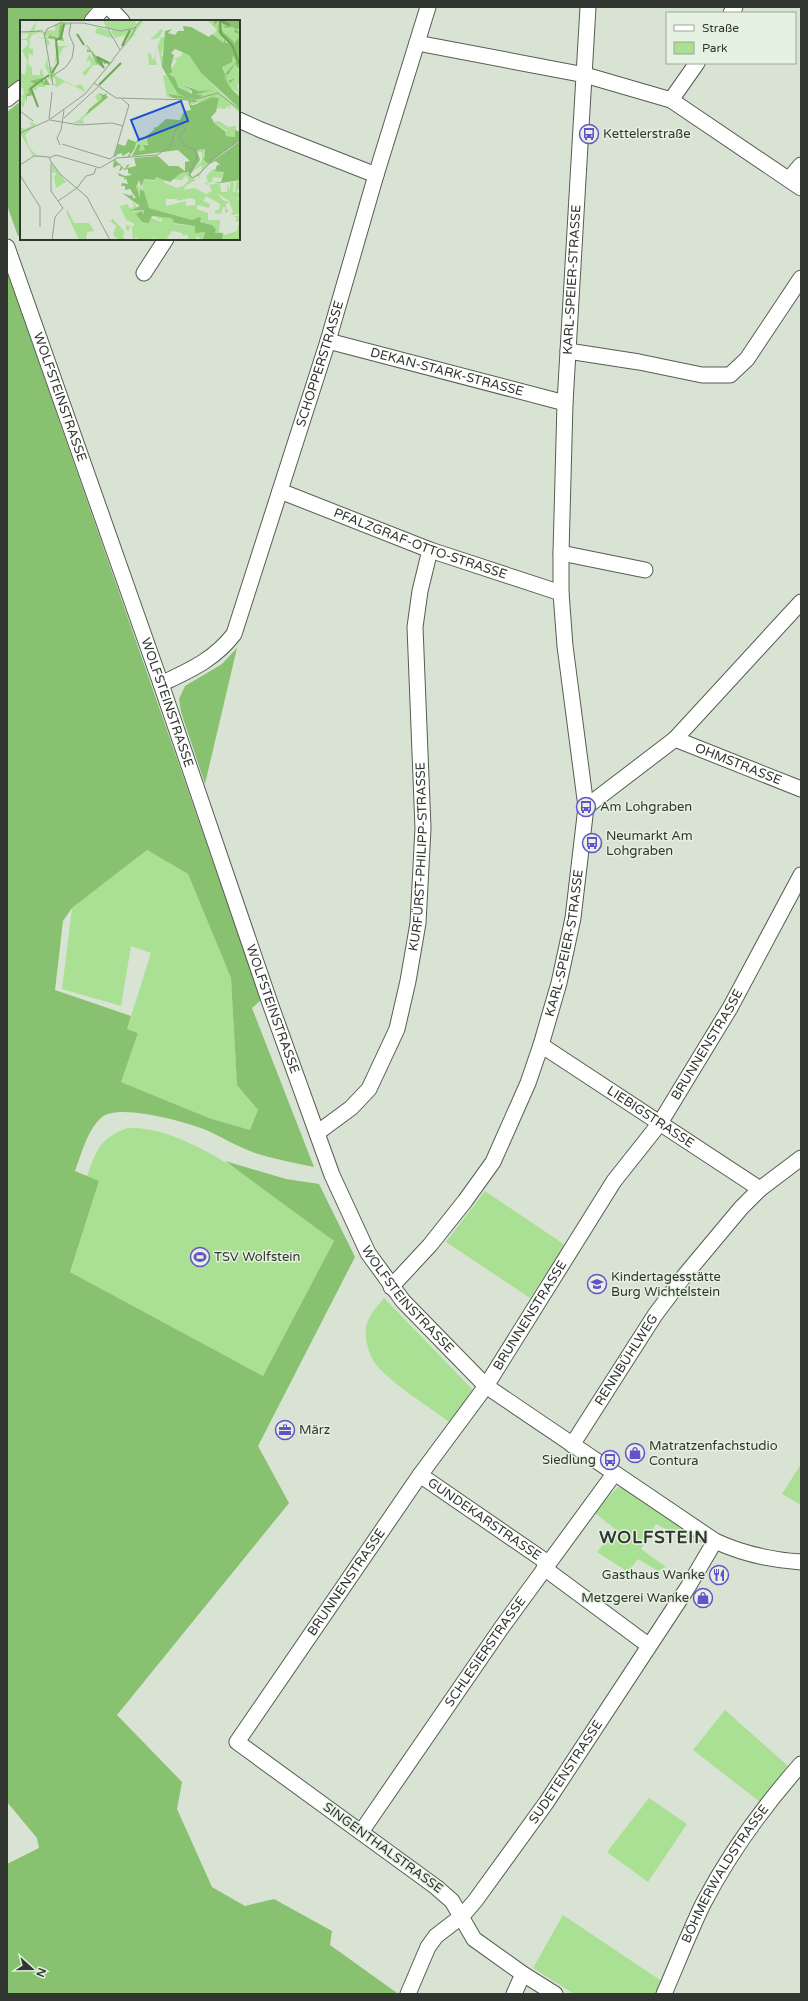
<svg xmlns="http://www.w3.org/2000/svg" width="808" height="2001" font-family="'Varela Round',sans-serif">
<style>
.green{fill:#aae093}
.forest{fill:#88c16f;fill-rule:evenodd}
.lines{fill:none;stroke-linecap:round;stroke-linejoin:round}
.minor-casing{stroke:#555f51;stroke-width:17}
.minor{stroke:#fff;stroke-width:15}
.labels{text-anchor:middle;dominant-baseline:central;stroke-width:3;stroke-linejoin:round;paint-order:stroke}
.poi-label{font-size:13px;fill:#323630;stroke:#e5f1e1;text-anchor:start}
.street-label{font-size:13px;fill:#323630;stroke:#e5f1e1}
.district-label{font-size:17px;font-weight:bold;letter-spacing:1px;fill:#323630;stroke:#e5f1e1}
.inset-river{fill:none;stroke:#6ea656;stroke-width:2}
.inset-road{fill:none;stroke:#969e92;stroke-width:1}
.view{fill:#1d4ed8;fill-opacity:0.15;stroke:#1d4ed8;stroke-width:2}
.inset-edge{fill:none;stroke:#323630;stroke-width:2}
</style>
<rect width="100%" height="100%" fill="#d8e3d4"/>
<path class="green" d="M147 850 188 874 231 978 237 1084 258 1110 250 1130 209 1118 121 1082 138 1033 127 1029 151 953 131 946 121 1006 62 989 72 908Z
M128 1128C194 1125 282 1203 334 1241L263 1376 70 1272 99 1181 87 1176C97 1150 99 1138 128 1128Z
M485 1191 565 1245 530 1298 446 1242Z
M384 1298 473 1390 452 1424C431 1408 395 1386 378 1367 370 1358 364 1340 366 1327 368 1316 377 1307 384 1298Z
M801 1464V1505L782 1494Z
M618 1487 627 1489 697 1537 695 1544 656 1524 641 1549 666 1567 658 1571 638 1559 628 1572 597 1552 615 1529 595 1513 605 1500Z
M725 1710 788 1766 760 1802 693 1750Z
M649 1798 687 1824 648 1882 607 1852Z
M563 1915 663 1982 658 1994H574L533 1968Z"/>
<path class="forest" d="M7 7H92L82 21H21V79L7 88Z
M21 101V235L18 236 7 205V112Z
M7 271 261 1000 252 1008 314 1167C295 1163 274 1159 255 1153 238 1147 222 1137 206 1130 187 1122 119 1103 102 1117 87 1130 82 1153 75 1171L99 1181 70 1272 263 1376 334 1241 225 1161 286 1179 319 1184 355 1257 258 1446 289 1503 117 1715 182 1782 177 1809 212 1887 245 1906 274 1899 332 1931 330 1945 397 1993 396 1994H7V1864L39 1848 37 1838 7 1802ZM147 850 188 874 231 978 237 1085 258 1110 250 1130 209 1118 121 1082 138 1033 127 1029 131 1016 55 990 63 921 72 908Z
M237 648 205 784 181 712 179 699 185 686 222 664Z"/>
<g class="lines">
<g class="minor-casing">
<g id="minor">
<path d="M109 7 122 21"/>
<path d="M731 13 735 7"/>
<path d="M92 21 104 7"/>
<path d="M417 43 585 75 671 100 801 188"/>
<path d="M7 99 21 88"/>
<path d="M671 100 697 63"/>
<path d="M239 120 261 130 376 175"/>
<path d="M789 179 801 165"/>
<path id="s1" d="M7 247 161 684 271 1006 332 1175 368 1253 403 1301 486 1386 715 1541C743 1554 771 1560 801 1562"/>
<path d="M144 273 166 239"/>
<path id="s2" d="M328 341 565 403"/>
<path d="M568 351 639 362 702 375H730L747 359 801 278"/>
<path id="s3" d="M280 491 430 550 561 593"/>
<path d="M561 553 645 570"/>
<path id="s4" d="M161 684C190 670 214 660 234 634L328 341 376 175 428 7"/>
<path id="s5" d="M675 739 801 789"/>
<path d="M586 807 675 739 801 602"/>
<path id="s6" d="M541 1045 760 1189"/>
<path id="s7" d="M317 1133 351 1108 369 1089 397 1029 408 981 418 923 423 828 415 627 420 591 430 550"/>
<path id="s8" d="M391 1287 430 1245 465 1201 493 1162 528 1083 541 1045 559 983 573 918 586 807 565 646 561 593V553L565 403 588 7"/>
<path id="s9" d="M572 1445 655 1315 685 1275 741 1208 760 1189 801 1158"/>
<path id="s10" d="M420 1475 548 1563"/>
<path d="M544 1568 648 1645"/>
<path id="s11" d="M361 1832 502 1627 614 1474"/>
<path id="s12" d="M408 1994 428 1947 436 1936 462 1916 475 1901 546 1803 688 1587 715 1541"/>
<path d="M514 1994 523 1974"/>
<path id="s13" d="M555 1994 523 1974 474 1939 452 1901 436 1887 237 1742 420 1475 486 1386 614 1181 660 1123 730 1008 801 875"/>
<path id="s14" d="M664 1994C677 1964 689 1933 703 1904 729 1854 764 1806 801 1764"/>
</g>
</g>
<use href="#minor" class="minor"/>
</g>
<defs>
<g id="bus-ring" transform="scale(1)"><circle r="9.5" fill="#e5f1e1" stroke="#6751ca" stroke-width="1.5"/><path d="M-5-6H5V4H4V6H2V4H-2V6H-4V4H-5ZM-3.5-4V0h7V-4ZM-3.5 1.2v1.5H-2V1.2ZM2 1.2v1.5H3.5V1.2Z" fill="#6751ca"/></g>
<g id="stadium-ring" transform="scale(1)"><circle r="9.5" fill="#e5f1e1" stroke="#6751ca" stroke-width="1.5"/><path d="M0-5a6.5 5 0 1 0 0 10a6.5 5 0 1 0 0-10ZM-3.5-1.8h7v3.6h-7Z" fill="#6751ca"/></g>
<g id="school-ring" transform="scale(1)"><circle r="9.5" fill="#e5f1e1" stroke="#6751ca" stroke-width="1.5"/><path d="M0-5L7-2L0 1L-7-2ZM-4 1L0 2.5L4 1V4Q0 6-4 4Z" fill="#6751ca"/></g>
<g id="office-ring" transform="scale(1)"><circle r="9.5" fill="#e5f1e1" stroke="#6751ca" stroke-width="1.5"/><path d="M-6-3h4V-5.5h4V-3h4V5H-6ZM-1-4.5V-3h2v-1.5ZM-6 0V1H6V0Z" fill="#6751ca"/></g>
<g id="shop-ring" transform="scale(1)"><circle r="9.5" fill="#e5f1e1" stroke="#6751ca" stroke-width="1.5"/><path d="M-5-2.5h2.3a2.7 3.5 0 0 1 5.4 0H5L5.5 6h-11ZM-1.5-2.5h3a1.5 2.3 0 0 0-3 0Z" fill="#6751ca"/></g>
<g id="restaurant-ring" transform="scale(1)"><circle r="9.5" fill="#e5f1e1" stroke="#6751ca" stroke-width="1.5"/><path d="M-5-6h1v4h1v-4h1v4h1v-4h1v5L-1.5 .5V6h-2V.5L-5-1ZM5-6V6H3V1.5H1.5Q1.5-4 5-6Z" fill="#6751ca"/></g>
</defs>
<g fill-rule="evenodd">
<use href="#bus-ring" x="589" y="134"/>
<use href="#bus-ring" x="586" y="807"/>
<use href="#bus-ring" x="592" y="843"/>
<use href="#stadium-ring" x="200" y="1257"/>
<use href="#school-ring" x="597" y="1284"/>
<use href="#office-ring" x="285" y="1430"/>
<use href="#shop-ring" x="635" y="1453"/>
<use href="#bus-ring" x="610" y="1460"/>
<use href="#restaurant-ring" x="719" y="1575"/>
<use href="#shop-ring" x="703" y="1598"/>
</g>
<g class="labels">
<g class="poi-label">
<text x="603" y="134">Kettelerstraße</text>
<text x="600" y="807">Am Lohgraben</text>
<text x="606" y="836">Neumarkt Am<tspan x="606" dy="15">Lohgraben</tspan></text>
<text x="214" y="1257">TSV Wolfstein</text>
<text x="611" y="1277">Kindertagesstätte<tspan x="611" dy="15">Burg Wichtelstein</tspan></text>
<text x="299" y="1430">März</text>
<text x="649" y="1446">Matratzenfachstudio<tspan x="649" dy="15">Contura</tspan></text>
<text x="596" y="1460" text-anchor="end">Siedlung</text>
<text x="705" y="1575" text-anchor="end">Gasthaus Wanke</text>
<text x="689" y="1598" text-anchor="end">Metzgerei Wanke</text>
</g>
<g class="street-label">
<text stroke="none"><textPath href="#s8" startOffset="1060">KARL-SPEIER-STRASSE</textPath></text>
<text stroke="none"><textPath href="#s4" startOffset="373">SCHOPPERSTRASSE</textPath></text>
<text stroke="none"><textPath href="#s2" startOffset="123">DEKAN-STARK-STRASSE</textPath></text>
<text stroke="none"><textPath href="#s1" startOffset="159">WOLFSTEINSTRASSE</textPath></text>
<text stroke="none"><textPath href="#s3" startOffset="150">PFALZGRAF-OTTO-STRASSE</textPath></text>
<text stroke="none"><textPath href="#s1" startOffset="483">WOLFSTEINSTRASSE</textPath></text>
<text stroke="none"><textPath href="#s5" startOffset="68">OHMSTRASSE</textPath></text>
<text stroke="none"><textPath href="#s7" startOffset="309">KURFÜRST-PHILIPP-STRASSE</textPath></text>
<text stroke="none"><textPath href="#s8" startOffset="393">KARL-SPEIER-STRASSE</textPath></text>
<text stroke="none"><textPath href="#s1" startOffset="807">WOLFSTEINSTRASSE</textPath></text>
<text stroke="none"><textPath href="#s13" startOffset="1251">BRUNNENSTRASSE</textPath></text>
<text stroke="none"><textPath href="#s6" startOffset="131">LIEBIGSTRASSE</textPath></text>
<text stroke="none"><textPath href="#s1" startOffset="1130">WOLFSTEINSTRASSE</textPath></text>
<text stroke="none"><textPath href="#s13" startOffset="927">BRUNNENSTRASSE</textPath></text>
<text stroke="none"><textPath href="#s9" startOffset="101">RENNBÜHLWEG</textPath></text>
<text stroke="none"><textPath href="#s10" startOffset="78">GUNDEKARSTRASSE</textPath></text>
<text stroke="none"><textPath href="#s13" startOffset="603">BRUNNENSTRASSE</textPath></text>
<text stroke="none"><textPath href="#s11" startOffset="219">SCHLESIERSTRASSE</textPath></text>
<text stroke="none"><textPath href="#s12" startOffset="275">SUDETENSTRASSE</textPath></text>
<text transform="translate(383 1848) rotate(36)">SINGENTHALSTRASSE</text>
<text stroke="none"><textPath href="#s14" startOffset="135">BÖHMERWALDSTRASSE</textPath></text>
</g>
<g class="district-label">
<text x="654" y="1537">WOLFSTEIN</text>
</g>
</g>
<g transform="translate(20 20)">
<rect width="220" height="220" fill="#d8e3d4"/>
<path d="M16 0 12 12 17 0 14 12 23 8 17 13 23 12 25 14 27 10 35 11V5L41 1 51 5H42L37 18 32 15 26 16 30 23 27 27 25 19 20 18 17 17 25 18 23 13 12 14 16 16 12 15 10 20 9 28 13 29V36L9 33 8 44 12 48V55H20V50L22 49 24 58 29 55 25 46 27 37 28 46 36 48 34 52 37 57 55 66 61 64 66 72 45 62 37 67 33 65 36 64 35 58 32 59 33 62V67L32 61 27 57 21 61 23 63 25 60V67H17V70L11 69 8 73 14 77 7 74 2 92 3 87 0 85 3 79 1 76V79H0V76L4 75 3 68H0V53L5 55 7 41 2 30 7 26 8 23 7 20H0L7 18 9 14 0 13 10 12ZM83 0H115L116 4 121 0 116 5 107 11 115 7 123 0H124L113 15 114 14 117 16 114 15 109 21 110 19 107 20 101 30 105 15 95 18 91 11 94 10 77 6 86 8ZM187 0H194V6L199 0 200 15 210 24 205 21 202 23 193 15 197 10ZM201 3 205 4 204 8 214 7V11H217L216 8H220V16L215 24 213 25V22L206 17 205 12 201 13ZM77 7 87 10 95 19 75 13ZM141 9 143 11 139 17H143L146 18 141 35 145 38 142 47 138 28 136 30V38L135 39 137 45H129L128 33 131 34 132 39 135 38 136 30 137 28 141 17 130 20ZM36 20 38 26H48L43 28 34 45 36 35H34L38 32 35 26ZM163 32 169 35 180 52 204 76 220 89V93L211 85 209 86 211 88 210 89 207 86 205 89 197 88 199 78 195 77 170 85V82H176L147 77 143 56 146 55 153 61 159 73 171 79 182 75H177L178 74 193 70 179 71 165 64 172 74 157 66 149 52 157 41 154 39 161 36ZM69 34 78 45H73L65 56 62 53 71 45 70 40 66 42ZM213 35 216 43 206 53 208 55 215 44 218 47 220 64H217L220 77 217 71 209 68 205 65 202 59 206 64 211 68 204 61 203 54 208 61 202 46 211 42ZM79 73 84 75 87 73 86 76 88 77 61 100 64 101 63 104 53 103 60 99 78 81 75 77ZM199 101 208 107 216 106 215 117 206 116V110L195 104V101ZM9 102 16 104 5 115 9 127 16 135 24 136H13L1 114 0 106 4 109 12 106ZM124 118H127L129 124 123 125 125 130 119 131 121 126 119 123 113 128 116 122H120ZM185 129 183 136 188 144 198 134 206 130 183 150 178 159V155L173 158 169 156 176 160 165 166 164 170 175 168 186 174 192 171 189 165 184 163 188 162 186 156 193 149 204 152 201 158 193 157 192 162 187 163 189 165 200 163 201 172H207L208 163 210 172V162H214L213 172H215L216 161H220V167L216 172 220 173V179L210 176 220 180V194L210 195 213 192 209 181 197 173 203 180 209 182 206 184V189H208V192L205 193V187H203L201 194 195 193V190H199L200 184 186 176 183 181 190 184 189 188 178 185 176 189 188 193V200H200L199 212 202 213 204 215 217 211 219 202 215 201 217 198 214 196H220V220H202L201 213H195L196 209 192 205 180 202 183 199 179 197 172 200 129 188 124 171 120 170 121 177 116 166V162L119 159 118 166 120 169V166L123 169 122 159 135 161 136 157 147 160 143 162 157 168 163 166 169 160 166 155 162 160 152 159 161 153 170 152 172 157 181 151 182 145 171 152 182 141V132H178L177 130ZM170 178 175 180 176 185 166 186V181L146 186V179H157L158 181ZM32 144 46 162 36 168 34 156 36 155 35 152 32 153ZM112 180 118 188 120 187 117 189H112V192L124 190V194L121 191 117 193 123 201 129 203 131 198 142 202V199H137L139 195 153 198 154 204 175 206V212H185L183 220 177 216 175 220H169L167 214 163 216 162 213 152 211 146 220 133 218 132 220H120L116 217 113 220 112 208 109 207V211L106 210V205L113 207 115 204 106 200 100 186 108 184 109 188 114 187ZM47 189 54 203H69L74 211 67 212 66 219 59 220 47 194ZM92 198 104 211 103 217 106 220H99L93 215 96 206 88 199 92 201Z" fill="#aae093" fill-rule="evenodd"/>
<path d="M194 0H220V8L216 9 220 14 214 12 215 9 213 7 204 8 205 5 201 3 200 9 214 22 213 25 220 16V50L215 44 208 55 205 54 216 42 213 35 212 42 202 47 208 61 215 58 210 63 203 55 211 68 202 60 220 77V89L181 53 169 35 155 29 151 33 154 35 151 46 152 52 149 54 155 58 158 67 172 74V71L164 65 179 71 193 70 178 74 177 75H183L179 78 168 79 153 78 148 74 166 77 158 74 142 47 145 11 152 9 148 13 155 15 158 11H164L163 6 171 7 189 17 192 14 203 23 205 19V22L210 24 198 12 199 0 194 6ZM45 4 42 16 44 21 27 18 30 15 38 18 40 5ZM67 25 75 35 89 43 93 40 88 46V43L84 44 83 41 82 46 85 49 76 43 71 32H67V29L70 31 67 26 64 27ZM23 58V63L26 58 30 65H25L19 61 11 70 14 76 9 74 11 76H7L6 83V75L9 72 8 69 15 64 10 61ZM79 73 84 75 87 73 86 76 88 77 66 95 69 89 81 80 82 76ZM192 77 199 78 196 92 191 97 195 104 205 111 206 116 215 117V110L220 112V120L188 144 184 140 185 129 177 130 180 140 170 155 169 152 161 153 150 162 136 157 135 160 124 159 121 167 119 160 116 166 120 177V170L124 171 129 188 172 200 179 197 184 200 181 199 180 202 192 205 196 209 195 213H203L202 220H183L185 212 175 213V206L154 203 152 198 132 196 129 203 122 202 116 194 121 191 124 194V190L110 191 120 186 102 173 111 176 112 173 113 178H116L110 169 105 170V166H101L102 163 108 164 106 158 104 160V157L99 156 98 153 105 156 112 155 108 153V149L104 150 102 147V150L99 151 101 146 97 145V146L93 148 94 139 105 149 107 145 110 144 107 148 116 146 114 138 138 136 149 146H158L165 151V142L170 141 158 130 112 136 118 124 121 125 119 131 125 130 123 125H128L127 118 121 119 119 122H116L118 118 125 117 135 109 133 108 137 107 146 99 160 100 164 91 171 90 168 81 175 80 177 82H170V85H174ZM108 119 116 122 115 128 109 137 107 136 110 134 109 132 103 136 101 133 98 134 94 138 98 124 105 126ZM220 121V160L201 163 193 162H201L204 152 195 151 197 145H200L196 141 189 144Z" fill="#88c16f"/>
<path class="inset-river" d="M199 0 210 5M200 1 201 14 212 25 220 46M57 14 64 25M102 26 110 10M77 37 84 48M77 37 89 43M32 53 38 43 36 20 41 18 44 4M79 65 101 43M18 87 11 68 29 55"/>
<path class="inset-road" d="M88 9 100 30M0 12 23 11M24 12 33 65M25 14 27 9 40 3H63L101 11 114 8 122 0M93 39 111 17 116 7M32 56 46 47 52 38 54 26 49 14 51 3M74 63 96 78 172 80 198 73 220 90M0 91 13 101M44 98 79 66M29 99 32 72M30 100 59 105 92 103 103 106M0 113 29 100 65 74 94 39M42 124 90 139M40 125 37 118 41 110 44 90M29 138 36 135 80 148 97 138 137 135 151 126 155 110 162 105 165 109 160 115V120L166 127 174 129 177 136 169 155 173 158 178 155M90 139 94 136 109 85 102 79M32 143 40 154 67 177 90 220M31 144V171L43 188 35 197 32 220M0 145 14 136 29 137 32 144M0 155 20 187V207M177 156 198 135 220 120M38 181 57 168 66 156 74 154 76 148"/>
<path class="view" d="M161 81 168 101 119 120 111 100Z"/>
<rect width="220" height="220" class="inset-edge"/>
</g>
<rect width="808" height="2001" fill="none" stroke="#323630" stroke-width="16"/>
<rect x="666" y="12" width="130" height="52" fill="#e5f1e1" stroke="#9da69a"/>
<rect x="674" y="25" width="20" height="6" fill="#ffffff" stroke="#9da69a"/>
<text x="702" y="32" font-size="12" fill="#323630">Straße</text>
<rect x="674" y="42" width="20" height="12" fill="#aae093" stroke="#9da69a"/>
<text x="702" y="52" font-size="12" fill="#323630">Park</text>
<g transform="translate(32 1969) rotate(111)" stroke="#e5f1e1" stroke-width="3" paint-order="stroke">
<path d="M0-3L7 15L0 10L-7 15Z" fill="#323630"/>
<text y="-6" font-size="11" font-weight="bold" text-anchor="middle" fill="#323630">N</text>
</g>
</svg>
